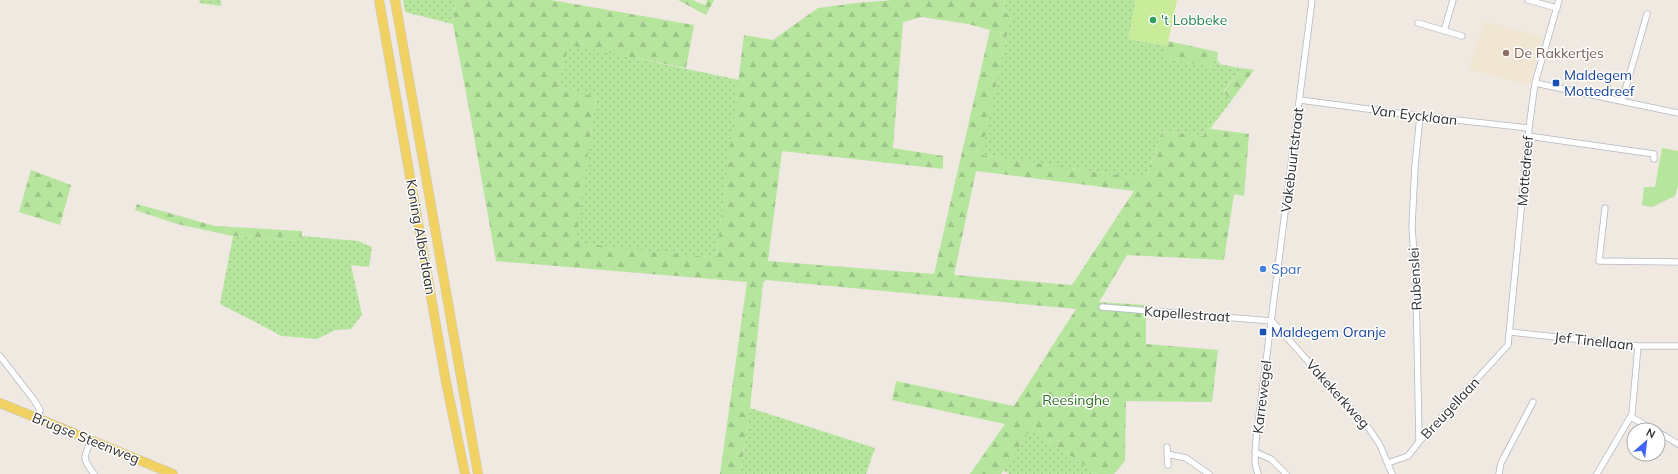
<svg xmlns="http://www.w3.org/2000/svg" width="1678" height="474" font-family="Mulish,sans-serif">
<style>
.education{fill:#f0e6d1}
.grass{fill:url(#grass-dots)}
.forest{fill:url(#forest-firs);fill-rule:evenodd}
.park{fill:#b6e59e}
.pitch{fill:#c9ec9a}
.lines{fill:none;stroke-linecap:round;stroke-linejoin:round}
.minor-casing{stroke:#b4b7c1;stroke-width:7}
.primary-casing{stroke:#c9c9c9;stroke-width:10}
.minor{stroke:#fff;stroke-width:5.5}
.primary{stroke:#f2d163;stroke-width:9}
.leisure-dot{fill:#2e9e5b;stroke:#fff;stroke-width:1.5}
.education-dot{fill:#8d6e63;stroke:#fff;stroke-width:1.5}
.transit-dot{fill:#1a4fb4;stroke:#fff;stroke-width:1.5}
.shop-dot{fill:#3f7fe0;stroke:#fff;stroke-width:1.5}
.labels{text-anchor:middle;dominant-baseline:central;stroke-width:3;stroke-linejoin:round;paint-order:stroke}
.leisure-label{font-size:14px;fill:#27864d;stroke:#fff;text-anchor:start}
.education-label{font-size:14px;fill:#785e54;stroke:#fff;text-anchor:start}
.transit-label{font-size:14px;fill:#164399;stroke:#fff;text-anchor:start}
.street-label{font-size:14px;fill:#2e2e2e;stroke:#fff}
.shop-label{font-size:14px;fill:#366cbe;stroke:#fff;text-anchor:start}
.park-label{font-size:14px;fill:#2c6e1b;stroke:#fff}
</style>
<defs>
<pattern id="grass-dots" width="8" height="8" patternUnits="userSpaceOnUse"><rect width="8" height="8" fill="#b6e59e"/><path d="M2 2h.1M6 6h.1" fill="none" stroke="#9dc588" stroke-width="1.8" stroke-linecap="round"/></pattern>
<pattern id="forest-firs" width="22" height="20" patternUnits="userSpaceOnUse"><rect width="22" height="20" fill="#b6e59e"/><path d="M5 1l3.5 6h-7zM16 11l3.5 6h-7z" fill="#9dc588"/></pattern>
</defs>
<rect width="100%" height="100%" fill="#efe9e1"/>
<path class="education" d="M1484 21 1542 37 1530 85 1469 69Z"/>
<path class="grass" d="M200 0H221V6L199 3Z
M403 0H455L453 24 405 12Z
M1005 0H1136L1129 39 1167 46 1165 58 1212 67V63L1241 68 1224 91 1231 101 1210 129 1205 128 1204 136 1162 131 1146 179 980 155 1011 16 1003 13Z
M569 44 739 80 716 258 574 244 596 98 557 87Z
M233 236 301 241 302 236 358 241 372 247 369 267 351 265 362 315 351 329 335 330 317 339 282 336 220 304Z
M750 408 875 448 866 474H740Z
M1030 430 1098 474H1009L1003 470Z"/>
<path class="forest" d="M455 0H551L694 25 686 68 569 45 557 87 596 97 575 243 716 258 744 35 773 40 818 8 856 3 893 0H1005L1003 12 1011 16 981 155 1146 179 1162 131 1204 136 1205 128 1249 134 1244 196 1234 194 1224 260 1127 255 1099 302 1146 305V344L1218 350 1212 402 1126 401 1125 461 1114 474H1098L1030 430 1001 474H970L1005 424 892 400 896 381 1014 406 1076 309 766 280 763 283 750 408 740 474H720L747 282 496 261 471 119 453 24ZM922 17 968 24 990 30 934 274 768 261 782 151 943 169V156L893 148 903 22ZM976 171 1134 191 1072 285 954 275Z
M678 0H692L705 5 707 0H714L706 15Z
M1168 41 1218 52 1217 60 1221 64 1212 63V67L1164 58Z
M1241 68 1254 70 1231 101 1224 92Z
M31 170 71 185 60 225 19 212Z
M137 204 215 226 302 231 301 241 233 236 177 224 135 210Z"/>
<path class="park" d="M1662 148 1678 151V185L1675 196 1652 207 1642 205 1644 187H1655Z"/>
<path class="pitch" d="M1136 0H1177L1167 46 1128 39Z"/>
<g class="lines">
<g class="minor-casing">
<path id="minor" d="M1528 0 1557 8
M1418 23 1462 36
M1444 31 1453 0
M1535 83 1678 113
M1300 100 1420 116 1529 128
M1622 101 1647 14
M1528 136 1654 154V159
M1605 208 1599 261 1678 262
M1102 307 1272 321
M1272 321 1370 430 1380 445 1392 474
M1510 332 1638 346H1678
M0 356 34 400 40 410 38 419
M1631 417 1654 430
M1658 432 1678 444
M92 440C83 456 82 459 94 474
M1419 442 1416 287 1412 226 1415 166 1420 116
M1167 447 1168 465
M1255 452 1271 459 1286 474
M1167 454 1186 458 1209 474
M1388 463 1408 456 1419 442 1508 345 1529 128 1535 83 1559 0
M1258 474 1255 463 1256 440 1312 0
M1499 474 1501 463 1533 402
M1597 474 1632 414 1638 346"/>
</g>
<g class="primary-casing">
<path id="primary" d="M379 0 446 382 465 474
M395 0 478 474
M0 403 173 474"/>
</g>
<use href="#minor" class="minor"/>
<use href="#primary" class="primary"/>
</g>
<circle class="leisure-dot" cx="1153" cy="20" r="4"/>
<circle class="education-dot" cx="1506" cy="53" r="4"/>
<g class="transit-dot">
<rect x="1552" y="79" width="8" height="8" rx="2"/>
<rect x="1259" y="328" width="8" height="8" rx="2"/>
</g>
<circle class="shop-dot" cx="1263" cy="269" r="4"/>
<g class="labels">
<g class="leisure-label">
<text x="1161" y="20">'t Lobbeke</text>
</g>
<g class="education-label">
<text x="1514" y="53">De Rakkertjes</text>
</g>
<g class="transit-label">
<text x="1564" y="75">Maldegem<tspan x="1564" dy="16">Mottedreef</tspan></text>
<text x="1271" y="332">Maldegem Oranje</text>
</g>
<g class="street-label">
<text transform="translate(1414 115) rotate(7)">Van Eycklaan</text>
<text transform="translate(1292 160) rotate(-83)">Vakebuurtstraat</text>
<text transform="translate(1525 171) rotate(-85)">Mottedreef</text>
<text transform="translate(421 237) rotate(80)">Koning Albertlaan</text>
<text transform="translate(1415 279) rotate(-93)">Rubenslei</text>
<text transform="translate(1187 314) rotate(4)">Kapellestraat</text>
<text transform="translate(1594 341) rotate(6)">Jef Tinellaan</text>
<text transform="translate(1338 394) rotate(48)">Vakekerkweg</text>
<text transform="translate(1262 397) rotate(-83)">Karrewegel</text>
<text transform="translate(1450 408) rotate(-47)">Breugellaan</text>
<text transform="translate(86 438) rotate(22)">Brugse Steenweg</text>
</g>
<g class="shop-label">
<text x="1271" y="269">Spar</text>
</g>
<g class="park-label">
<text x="1076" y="400">Reesinghe</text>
</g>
</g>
<g transform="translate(1646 442) rotate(28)"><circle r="19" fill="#ffffff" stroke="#ababab"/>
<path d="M0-3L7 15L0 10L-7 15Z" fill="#4264fb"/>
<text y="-6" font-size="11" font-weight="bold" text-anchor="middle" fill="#2e2e2e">N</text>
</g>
</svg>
